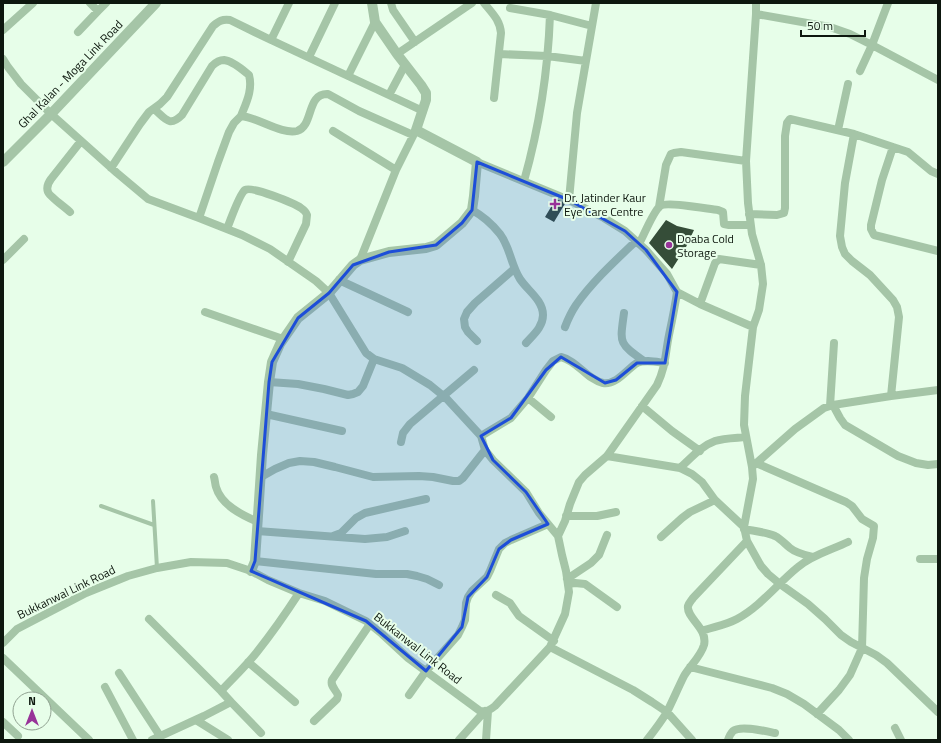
<svg xmlns="http://www.w3.org/2000/svg" width="941" height="743" font-family="'Titillium Web',sans-serif">
<style>
.building{fill:#354d38}
.lines{fill:none;stroke-linecap:round;stroke-linejoin:round}
.service{stroke:#a5c5a7;stroke-width:4}
.minor{stroke:#a5c5a7;stroke-width:8}
.tertiary{stroke:#a5c5a7;stroke-width:10}
.marked{fill:#1d4ed8;fill-opacity:0.2;stroke:#1d4ed8;stroke-width:3;stroke-linejoin:round}
.poi-dot{fill:#983399;stroke:#e7fee9;stroke-width:1.5}
.labels{text-anchor:middle;dominant-baseline:central;stroke-width:4;stroke-linejoin:round;paint-order:stroke}
.street-label{font-size:12px;fill:#0d170e;stroke:#e7fee9}
.poi-label{font-size:12px;fill:#0d170e;stroke:#e7fee9;text-anchor:start}
</style>
<rect width="100%" height="100%" fill="#e7fee9"/>
<path class="building" d="M557 197 566 202 554 222 545 217Z
M666 220 677 226 694 230 686 247 672 269 649 243Z"/>
<g class="lines">
<path class="service" d="M153 501 157 568
M101 506 154 525"/>
<path class="minor" d="M90 3 98 11 106 3
M289 3 271 40 348 76 423 111
M391 3 393 10 415 42
M484 3C492 13 500 20 501 33L494 98
M510 8 550 15 592 26
M756 14 830 27 850 34 872 45 938 80
M3 30 33 3
M78 32 98 11
M397 54 472 3
M499 54 547 56 586 61
M309 57 335 3
M3 59 8 67 21 84 51 114 117 173 148 199 199 218 242 235 270 249 316 281 329 293 366 353 374 359 402 368 430 385 446 398 481 436 485 450 493 460 526 492 539 513 558 536 562 555 566 571 569 592 565 614 550 647
M860 71 872 45 888 3
M348 76 375 22
M389 95 405 65
M154 109C165 118 169 128 182 115L212 66C215 63 219 60 224 60 233 61 243 70 249 75 253 90 246 103 241 116
M838 130 848 84
M333 131 396 170
M854 134 845 183 840 236 842 247 845 254 852 261 870 275 893 300 897 307 899 317 891 396
M893 147 882 180 871 225V229L874 235 938 251
M477 162 569 200 604 218 625 231 646 250 667 274 677 292 700 304 753 327 745 396 744 425 752 467 753 479 744 527 747 541 761 566 768 574 780 584 808 604 825 619 841 635 851 642 876 655 887 663 938 712
M111 168 140 124 149 112 160 104 167 97 213 26C219 21 222 19 230 20L271 40
M524 181C539 128 548 70 550 15
M569 200 577 113 596 3
M659 207 666 165 671 154 674 153 681 152 746 161
M472 210C483 216 492 224 500 234 510 247 511 265 520 279 527 290 543 300 543 315 543 327 533 335 526 343
M70 212C66 208 49 196 48 192 46 187 48 183 51 179L81 141
M749 214 777 215 784 213 785 208V136L787 123 790 119 854 134 908 152 931 171 938 174
M199 218 218 162 229 132 234 123 241 116C257 117 282 135 297 131 314 126 306 93 328 94L359 111 413 135
M227 229C230 221 240 193 245 190 252 186 294 203 301 208 304 210 306 212 307 215L306 224 288 262
M639 244C644 235 653 212 660 206 666 201 708 209 718 210L723 212 724 224 729 225H750
M3 260 24 239
M360 260 396 170 415 132
M339 280 408 312
M700 304 715 263 719 259 761 265
M205 312 283 339
M624 313C620 343 618 343 644 361
M565 327C568 319 572 311 576 305 593 281 615 261 636 241
M753 327 759 310 763 284 761 265 752 234 748 203 746 161 756 14V3
M477 341 468 332 465 327 464 319 467 312 475 303 514 269
M269 382 298 384 324 389 348 395 353 394 358 392 363 386 374 359
M528 398 551 417
M833 405 840 418 845 425 898 456 916 463 928 465 938 464
M642 406 672 431 700 451
M830 406 834 343
M266 414 342 431
M481 436 511 418 528 398 546 370 553 361 561 357C578 361 586 379 603 383 617 385 627 369 637 363 645 359 657 362 665 363
M401 442 403 433 410 424 474 370
M607 456 680 468 692 474 702 482 715 500 744 527
M756 463 846 502 852 506 862 519 874 526 873 538 867 559 864 578 862 648 850 675 839 690 817 714
M753 466 795 429 824 408 833 405 891 396 938 390
M680 468C691 458 701 446 715 441 724 438 736 438 746 437
M214 477C215 480 215 484 216 487 221 505 242 515 258 522
M261 477 275 469 289 463 300 461 314 462 335 467 373 477 419 476 433 477 453 481H459L463 478 485 450
M566 516H597L616 512
M744 529C754 531 766 532 775 536 781 539 785 544 790 548 796 553 805 555 813 557
M257 531 365 539 387 537 405 531
M333 536 341 533 356 518 365 513 426 499
M558 536 565 521 570 504 579 482 585 475 607 456 657 385C666 366 665 355 669 335 672 321 675 307 677 292
M661 537 682 518 690 512 715 500
M920 559H938
M255 561 376 574H407L417 576 427 579 439 585
M567 579 591 563 599 555 607 535
M568 584 575 583 585 584 617 607
M496 595 510 603 519 616 554 641
M149 619 221 691
M702 631C713 627 726 625 737 619 761 606 777 584 798 567 812 555 831 550 848 542
M3 643 17 629 86 593 128 576 157 568 191 562 227 563 251 571 268 580 299 593 325 601 366 621 382 634 408 658 480 711C487 712 490 710 495 706L550 647 633 690 652 702 667 712 692 740
M3 658 89 740
M248 662 295 702
M690 667 772 688 787 694 804 704 839 730 849 740
M119 673 160 736
M105 687 133 740
M409 695 426 671 458 635 462 627 465 620 466 603 468 597 472 591 487 577 490 571 499 549 505 543 511 540 548 524
M231 702 261 733
M196 720 228 740
M314 721 337 699 338 695C336 690 330 686 332 680L370 624
M3 722 18 736
M895 728 901 740
M152 740 204 716 231 702 221 691C233 678 246 666 257 652 272 633 286 613 299 593
M459 740 485 711
M486 740 488 711
M647 740C654 731 661 722 667 712 673 700 678 688 684 676 690 666 701 656 704 645 708 628 686 618 688 606 689 603 691 601 693 598L747 541
M728 740C729 737 730 734 733 731 740 725 765 731 775 733"/>
<path class="tertiary" d="M3 162 51 114 156 3
M251 571 255 561 262 455 269 382 272 362 280 344 298 318 329 293 353 265 360 260 389 252 426 248 436 245 462 223 472 210 474 196 477 162 416 130 426 100V93L421 85 397 54 375 22 372 3"/>
</g>
<path class="marked" d="M477 162 569 200 625 231 646 250 677 292 665 363H637L616 380 605 383 561 357 546 370 511 418 481 436 493 460 526 492 548 524 511 540 499 549 487 577 468 597 462 627 426 671 366 621 251 571 255 561 269 382 272 362 298 318 329 293 353 265 389 252 436 245 462 223 472 210Z"/>
<g class="poi-dot">
<path d="M553 198h4v4h4v4h-4v4h-4v-4h-4v-4h4z"/>
<circle cx="669" cy="245" r="4"/>
</g>
<g class="labels">
<g class="street-label">
<text transform="translate(70 74) rotate(-46)">Ghal Kalan - Moga Link Road</text>
<text transform="translate(66 592) rotate(-26)">Bukkanwal Link Road</text>
<text transform="translate(418 648) rotate(38)">Bukkanwal Link Road</text>
</g>
<g class="poi-label">
<text x="564" y="197">Dr. Jatinder Kaur<tspan x="564" dy="14">Eye Care Centre</tspan></text>
<text x="677" y="238">Doaba Cold<tspan x="677" dy="14">Storage</tspan></text>
</g>
</g>
<rect width="941" height="743" fill="none" stroke="#0d170e" stroke-width="8"/>
<g transform="translate(32 711)"><circle r="19" fill="#e7fee9" stroke="#90a291"/>
<path d="M0-3L7 15L0 10L-7 15Z" fill="#983399"/>
<text y="-6" font-size="11" font-weight="bold" text-anchor="middle" fill="#0d170e">N</text>
</g>
<path d="M801 30v6h64v-6" fill="none" stroke="#0d170e" stroke-width="2"/>
<text x="807" y="30" font-size="12" fill="#0d170e" stroke="#e7fee9" stroke-width="3" paint-order="stroke">50 m</text>
</svg>
